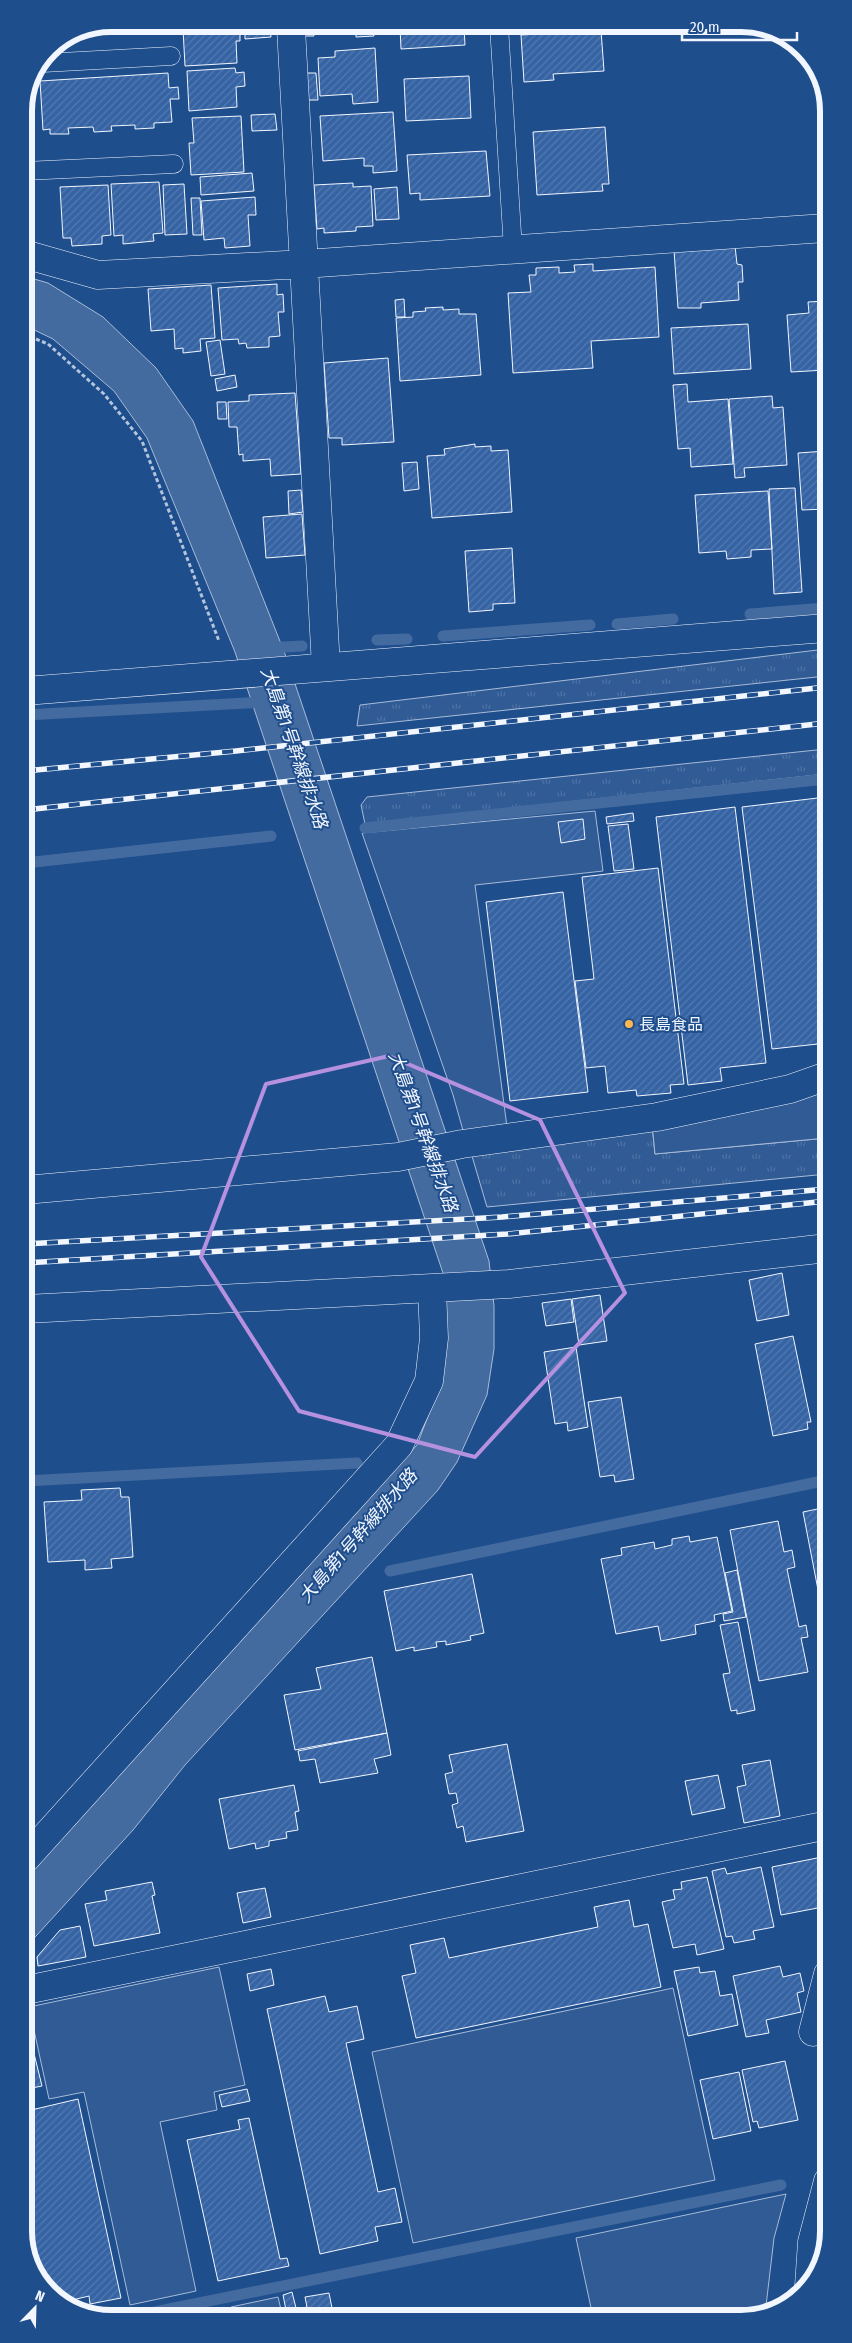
<svg xmlns="http://www.w3.org/2000/svg" width="852" height="2343" font-family="'Fira Sans Condensed','Noto Sans JP',sans-serif">
<style>
.grass{fill:url(#grass-tufts);stroke:#a8bbd7}
.built{fill:#305b95;stroke:#a8bbd7}
.water{fill:#446ba0;stroke:#a8bbd7}
.lines{fill:none;stroke-linecap:round;stroke-linejoin:round}
.stream{stroke:#446ba0;stroke-width:11}
.building{fill:url(#building-hatch);stroke:#f2f6ff}
.lane-casing{stroke:#f2f6ff;stroke-width:19}
.street-casing{stroke:#f2f6ff;stroke-width:29}
.primary-casing{stroke:#f2f6ff;stroke-width:29}
.path{stroke:#b3c4dc;stroke-width:3;stroke-dasharray:4 2.5;stroke-linecap:butt}
.lane{stroke:#1f4e8c;stroke-width:18}
.street{stroke:#1f4e8c;stroke-width:28}
.primary{stroke:#1f4e8c;stroke-width:28}
.rail-casing{stroke:#f2f6ff;stroke-width:5.5}
.rail{stroke:#1f4e8c;stroke-width:4;stroke-dasharray:11;stroke-linecap:butt}
.marked{fill:none;stroke:#b691df;stroke-width:4;stroke-linejoin:round}
.poi-dot{fill:#ffb74d;stroke:#1f4e8c;stroke-width:2}
.labels{text-anchor:middle;dominant-baseline:central;stroke-width:4;stroke-linejoin:round;paint-order:stroke}
.poi-label{font-size:16px;fill:#f2f6ff;stroke:#1f4e8c;text-anchor:start}
.water-label{font-size:18px;font-style:italic;fill:#f2f6ff;stroke:#1f4e8c}
.rim{fill:none;stroke:#f2f6ff;stroke-width:6}
</style>
<defs>
<pattern id="grass-tufts" width="24" height="20" patternUnits="userSpaceOnUse" patternTransform="scale(1.25)"><rect width="24" height="20" fill="#305b95"/><path d="M3 7l-1-3M5 7V3M7 7l1-3M15 17l-1-3M17 17v-4M19 17l1-3" fill="none" stroke="#4e73a5"/></pattern>
<pattern id="building-hatch" width="6" height="6" patternUnits="userSpaceOnUse" patternTransform="scale(1.25)"><rect width="6" height="6" fill="#3563a3"/><path d="M-1 1l2-2M0 6l6-6M5 7l2-2" fill="none" stroke="#537ab1"/></pattern>
</defs>
<rect width="100%" height="100%" fill="#1f4e8c"/>
<path class="grass" d="M826 649V676L357 726 360 705Z
M826 749V774L365 824 361 805 367 797Z
M652 1124 655 1154 827 1138V1174L487 1207 472 1156Z"/>
<path class="built" d="M595 811 603 871 475 885 507 1127 464 1134 453 1095 362 833Z
M827 1088V1138L655 1154 652 1124Z
M219 1967 245 2085 214 2092 217 2110 160 2122 196 2291 130 2305 84 2092 49 2099 29 2007Z
M673 1988 715 2180 413 2243 372 2052Z
M786 2194 774 2238 766 2306 714 2316 593 2317 576 2238Z
M278 2297 283 2318H234L231 2307Z
M215 2310 217 2319H175Z"/>
<path class="water" d="M24 276 48 283 103 317 156 368 193 421 285 654 489 1261 494 1306V1349L487 1395 457 1462 438 1490 185 1765 133 1830 26 1947V1879L126 1766 417 1445 438 1390 443 1300 451 1297 235 652 147 438 114 391 53 339 24 325Z"/>
<g class="lines">
<path class="stream" d="M750 614 826 608
M617 624 673 619
M443 636 590 625
M377 640 407 639
M269 648 302 646
M25 715 265 702
M365 828 826 779
M25 863 271 836
M26 1481 357 1463
M390 1571 827 1480
M120 2319 781 2185"/>
</g>
<path class="building" d="M400 27H464L465 45 401 49Z
M270 28 271 37 245 39V29Z
M300 28H313L314 36H301Z
M315 28H373L374 36 356 37V29L315 31Z
M183 29H240V41H236L237 63 185 66Z
M78 30H89V33L72 34Z
M109 30H140V31L109 32Z
M601 30 604 71 553 74 554 80 524 82 521 35Z
M375 48 378 102 353 104 352 94 320 96 318 58 335 57V51Z
M235 68 236 73 244 72 245 86 236 87 237 107 189 111 187 71Z
M168 73 169 88 178 87 179 99H170L172 122 154 123V128L135 129V125L111 126 112 131 94 132 93 127 68 128 69 134H50V129L43 130 40 81Z
M303 73H316L318 100H304Z
M469 76 471 118 406 121 404 79Z
M393 112 397 171 373 173V166H364V158L323 161 320 116Z
M275 114 277 130 252 131 251 115Z
M241 116 244 172 191 175 189 143H194L192 118Z
M605 127 609 184H602L603 191 537 195 533 132Z
M486 151 490 196 420 200V193L410 194 407 155Z
M252 173 254 191 201 195 200 177Z
M159 182 163 233 153 234 154 241 123 244V235L114 236 111 184Z
M353 183V187L371 186 373 226 356 227V231L324 233V228L317 229 314 185Z
M184 184 187 234 165 235 163 185Z
M108 185 111 235 102 236V244L72 246 71 238H63L60 187Z
M397 187 399 219 376 220 374 189Z
M255 197 256 215H248L250 246 225 248 224 238 204 240 201 201Z
M191 198H200L202 235H193Z
M735 246 737 264 742 265 743 282H738L739 300 701 303V308H678L674 250Z
M593 264V271L655 267 659 337 591 341 593 368 513 373 508 293 531 292 529 275H536V268L559 267V273L575 272 574 265Z
M277 284V295L283 294 284 312H278L280 336 269 337V347L247 348 246 343 239 344 238 339 222 340 218 288Z
M211 285 215 338 200 339 201 351 183 353V348L175 349 174 329 151 331 148 289Z
M404 299 405 317H396L395 300Z
M825 301 826 370 791 372 787 315 809 313 808 302Z
M443 307V310L459 309V314H476L481 375 400 381 396 318 413 317V312L426 311 425 308Z
M748 324 751 369 674 374 671 328Z
M220 340 225 374 211 376 206 342Z
M388 358 394 442 342 445V438H329L324 363Z
M235 375 237 387 217 391 215 379Z
M687 384 688 402 728 399 733 464 691 467 690 448 678 449 673 385Z
M295 393 301 474 271 476 270 459 243 461V454L239 455 237 427H229L228 402 249 401V395Z
M772 396 773 408 783 407 787 465 744 468 745 477 735 478 729 399Z
M217 402H226L227 419H218Z
M475 444V447L491 446V451L508 450 512 512 432 518 427 456 445 455 444 449Z
M826 451V509L802 510 798 453Z
M417 462 419 489 404 491 402 463Z
M795 488 802 592 774 594 769 489Z
M301 490 303 512 289 514 288 491Z
M768 491 772 549 751 550V557L727 559 726 551 699 553 695 495Z
M302 514 305 555 266 558 263 517Z
M512 548 515 603 493 604V610L469 612 465 551Z
M826 797 827 1043 772 1049 742 807Z
M735 807 766 1063 720 1068 722 1081 688 1085 656 817Z
M633 813 634 821 607 824 606 817Z
M583 819 585 839 561 843 558 822Z
M628 824 634 869 614 871 608 826Z
M658 868 684 1084 670 1085 671 1093 637 1096 636 1090 608 1093 605 1066 586 1068 575 981 594 979 582 877Z
M563 892 588 1092 510 1101 486 902Z
M782 1273 789 1315 757 1321 749 1280Z
M600 1295 607 1341 579 1345 572 1299Z
M571 1299 574 1322 546 1326 542 1303Z
M793 1336 811 1422H807L808 1429 773 1436 755 1344Z
M576 1347 588 1427 568 1431 567 1422 555 1424 544 1352Z
M621 1397 634 1479 615 1482 614 1475 600 1477 588 1402Z
M26 1486H30L31 1504H26Z
M120 1488 121 1497H129L133 1557 111 1559 112 1568 85 1570V1560L48 1562 44 1502 82 1500 81 1490Z
M827 1507V1602H825L824 1594 819 1595 803 1512Z
M778 1521 784 1552 792 1550 795 1567 787 1569 799 1627 806 1625 808 1637 801 1638 808 1672 759 1681 730 1530Z
M689 1536 690 1542 717 1537 732 1611 714 1615 715 1621 695 1625 696 1634 661 1641 658 1626 616 1634 601 1559 622 1555 621 1548 654 1542 655 1549 672 1545V1539Z
M737 1570 746 1617 724 1621 723 1614 733 1612 725 1573Z
M472 1574 484 1633 470 1636 471 1640 446 1645V1641L436 1642 437 1647 414 1651V1647L396 1651 384 1591Z
M738 1622 755 1710 737 1714V1710L731 1711 723 1674 730 1673 720 1625Z
M372 1657 387 1733 295 1750 284 1695 321 1689 316 1668Z
M387 1733 391 1755 374 1759 378 1773 320 1783 315 1759 300 1761 298 1751Z
M507 1744 524 1831 466 1842 463 1826 457 1828 452 1805 458 1803 456 1793 449 1794 445 1774 453 1772 449 1755Z
M770 1760 780 1816 744 1823 737 1787 746 1785 742 1765Z
M718 1775 725 1808 692 1815 685 1781Z
M294 1785 299 1811 295 1812 298 1830 286 1832 287 1838 269 1841V1846L256 1849 255 1843 229 1849 219 1799Z
M822 1857 828 1882V1886L819 1888 823 1907 781 1915 772 1867Z
M761 1867 774 1927 753 1931 755 1939 734 1943 732 1936 726 1937 712 1871 725 1868 727 1874Z
M707 1877 724 1949 697 1955 695 1944 673 1948 662 1902 675 1899 673 1890 682 1889 681 1882Z
M152 1882 155 1895 152 1896 160 1933 94 1946 85 1904 107 1900 105 1891Z
M265 1888 271 1917 243 1923 237 1893Z
M629 1900 634 1927 648 1924 661 1987 416 2038 402 1976 416 1973 410 1945 444 1938 449 1958 598 1927 594 1907Z
M80 1926 86 1957 38 1966 37 1957 60 1930Z
M780 1966 783 1977 800 1973 804 1991 797 1993 801 2012 766 2020 769 2033 746 2037 733 1976Z
M699 1967 700 1973 715 1971 720 1996 732 1994 738 2025 688 2036 674 1971Z
M271 1969 274 1985 250 1991 247 1974Z
M325 1996 329 2012 357 2006 364 2039 346 2043 378 2192 395 2188 402 2222 375 2227 378 2241 320 2254 267 2009Z
M26 2021 42 2086 27 2089Z
M785 2061 798 2120 759 2128 757 2121 753 2122 742 2070Z
M739 2072 751 2131 713 2139 700 2080Z
M247 2089 250 2101 222 2107 219 2095Z
M78 2099 121 2298 90 2304 89 2296 64 2302 54 2298 30 2260 27 2245V2111Z
M249 2118 280 2259 287 2258 289 2266 218 2281 187 2140 240 2129 238 2120Z
M292 2292 296 2308 286 2310 283 2295Z
M329 2293 334 2318H288L286 2311 307 2307 305 2297Z"/>
<g class="lines">
<g class="lane-casing">
<path id="lane" d="M499 26 513 249
M43 63 171 56
M24 171 174 164"/>
</g>
<g class="street-casing">
<path id="street" d="M291 28 326 667
M24 254 98 275 304 264 825 228
M25 691 826 628
M25 1190 398 1157 462 1144 657 1117 790 1089 827 1076
M26 1309 509 1284 827 1248
M26 1858 399 1445 429 1381 434 1338 432 1289
M26 1990 828 1825
M813 2032 828 1974"/>
</g>
<g class="primary-casing">
<path id="primary" d="M809 2286 812 2242 828 2181"/>
</g>
<path class="path" d="M24 334 48 344 104 394 142 441 219 641"/>
<use href="#lane" class="lane"/>
<use href="#street" class="street"/>
<use href="#primary" class="primary"/>
<g class="rail-casing">
<path id="rail" d="M25 771 236 751 826 687
M25 810 826 723
M25 1244 502 1217 827 1189
M25 1263 507 1234 827 1201"/>
</g>
<use href="#rail" class="rail"/>
</g>
<path class="marked" d="M389 1056 540 1120 625 1293 475 1457 299 1411 201 1257 266 1084Z"/>
<circle class="poi-dot" cx="629" cy="1024" r="5"/>
<g class="labels">
<g class="poi-label">
<text x="639" y="1024">長島食品</text>
</g>
<g class="water-label">
<text transform="translate(294 748) rotate(71)">大島第1号幹線排水路</text>
<text transform="translate(423 1132) rotate(70)">大島第1号幹線排水路</text>
<text transform="translate(358 1536) rotate(-49)">大島第1号幹線排水路</text>
</g>
</g>
<path d="M0 0H852V2343H0ZM111 32H741A79 79 0 0 1 820 111V2231A79 79 0 0 1 741 2310H111A79 79 0 0 1 32 2231V111A79 79 0 0 1 111 32Z" fill="#1f4e8c" fill-rule="evenodd"/>
<path class="rim" d="M111 32H741A79 79 0 0 1 820 111V2231A79 79 0 0 1 741 2310H111A79 79 0 0 1 32 2231V111A79 79 0 0 1 111 32Z"/>
<g transform="translate(35 2308) rotate(23)" stroke="#1f4e8c" stroke-width="4" paint-order="stroke">
<path d="M0-4L9 19L0 12L-9 19Z" fill="#f2f6ff"/>
<text y="-8" font-size="14" font-weight="bold" text-anchor="middle" fill="#f2f6ff">N</text>
</g>
<path d="M682 32v8h115v-8" fill="none" stroke="#f2f6ff" stroke-width="2.5"/>
<text x="690" y="32" font-size="15" fill="#f2f6ff" stroke="#1f4e8c" stroke-width="4" paint-order="stroke">20 m</text>
</svg>
